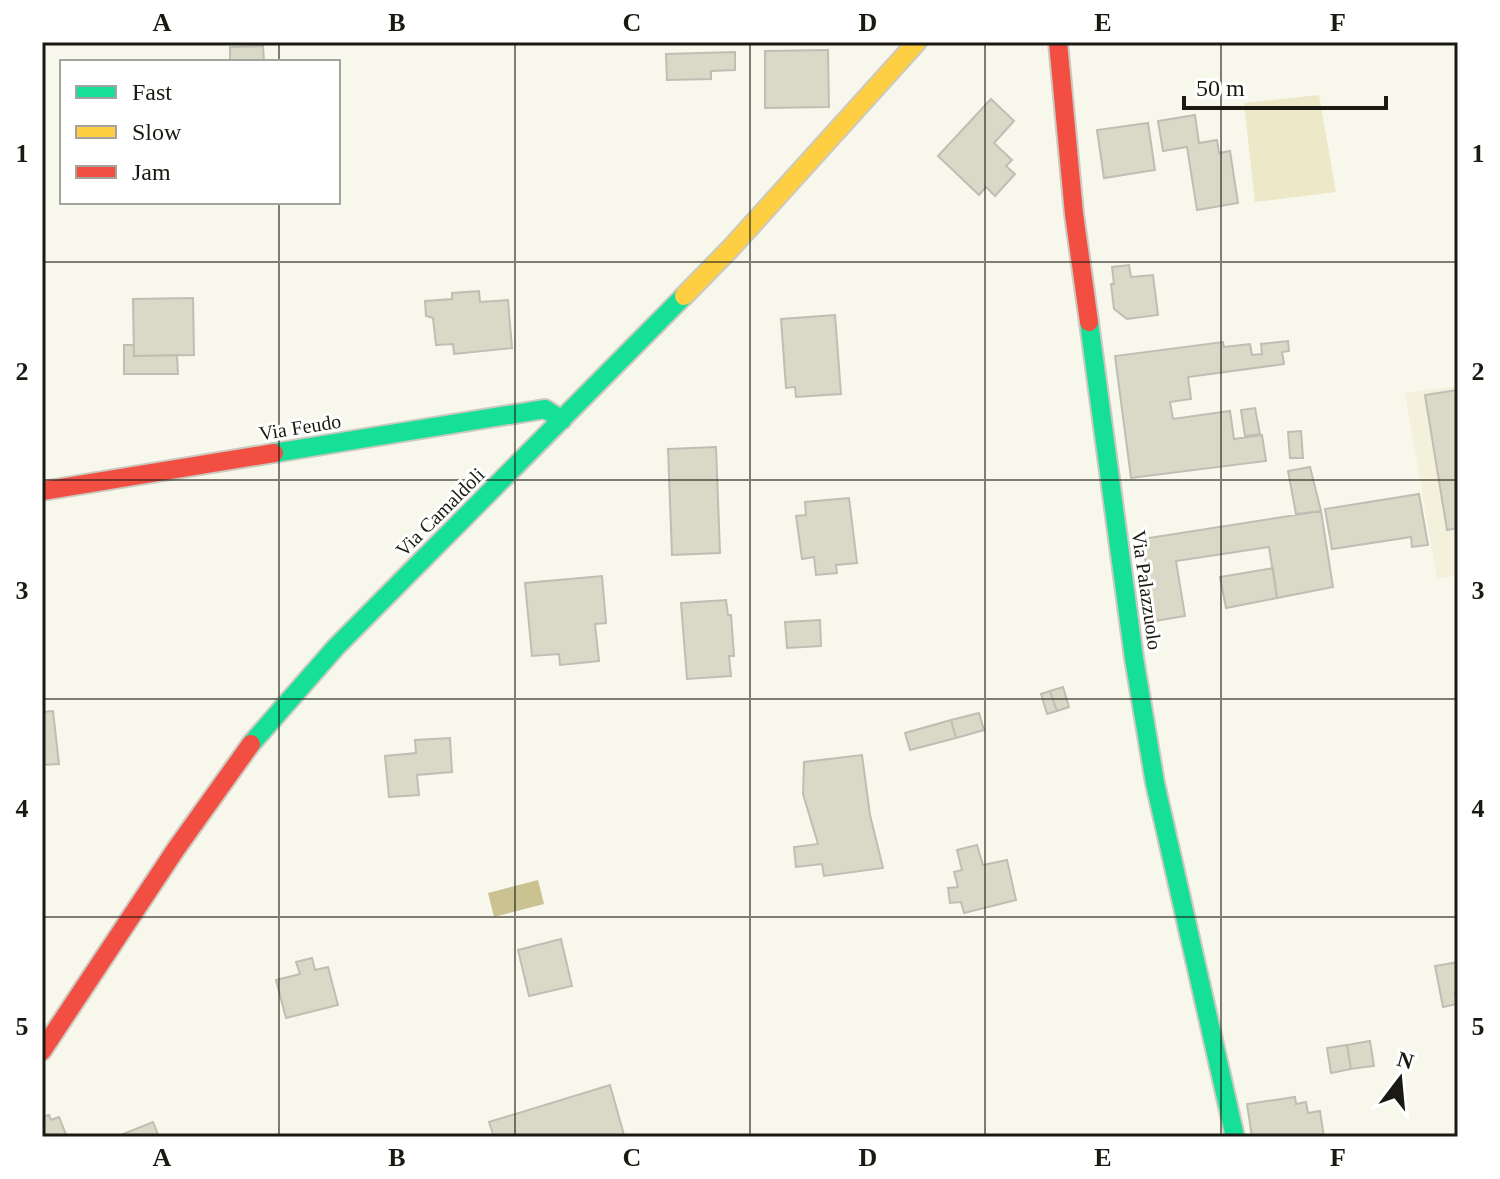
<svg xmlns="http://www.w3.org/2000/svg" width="1500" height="1179" font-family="Georgia,serif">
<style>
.built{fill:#f3f0db}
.green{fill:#ece8c8}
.water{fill:#cac291}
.building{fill:#dad8c6;stroke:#bfbeb5;stroke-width:2}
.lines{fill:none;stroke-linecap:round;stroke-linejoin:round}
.fast-casing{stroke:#cbc9c0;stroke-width:22}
.slow-casing{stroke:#cbc9c0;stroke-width:22}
.jam-casing{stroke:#cbc9c0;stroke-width:22}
.fast{stroke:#16e098;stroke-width:18}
.slow{stroke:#ffcf43;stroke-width:18}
.jam{stroke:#f24e42;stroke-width:18}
.grid{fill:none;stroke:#1a1912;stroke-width:2;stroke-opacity:0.55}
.labels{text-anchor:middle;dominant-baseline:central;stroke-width:6;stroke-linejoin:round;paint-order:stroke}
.street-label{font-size:20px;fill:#1a1912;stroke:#fff}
.neatline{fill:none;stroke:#1a1912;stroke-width:3}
.grid-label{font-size:26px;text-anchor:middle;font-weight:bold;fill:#1a1912}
</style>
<rect width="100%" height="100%" fill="#f8f7eb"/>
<path class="built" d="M1458 386V575L1437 579 1405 393Z"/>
<path class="green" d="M1319 95 1336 192 1255 202 1244 103Z"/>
<path class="water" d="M538 880 544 904 494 917 488 893Z"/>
<path class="building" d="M263 46 264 61 230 62V47Z
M828 50 829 107 765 108V51Z
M735 52V70L711 71V79L667 80 666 54Z
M991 99 1014 121 994 143 1012 160 1006 166 1015 174 995 196 986 187 979 195 938 156Z
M1195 115 1199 143 1217 140 1219 153 1230 151 1238 203 1197 210 1187 147 1163 151 1158 121Z
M1148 123 1155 170 1104 178 1097 130Z
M1129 265 1131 277 1153 275 1158 315 1127 319 1114 309 1111 284H1114L1112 267Z
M479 291 480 302 508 300 512 348 454 354 453 344 436 345 433 318 426 316 425 301 452 299V293Z
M193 298 194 355 134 356 133 299Z
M835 315 841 394 796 397 795 387 786 388 781 319Z
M1288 341 1289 351 1282 352 1284 364 1188 377 1191 399 1170 402 1173 419 1230 411 1234 439 1262 435 1266 461 1131 478 1115 356 1223 342 1224 347 1250 344 1252 355 1262 354 1261 344Z
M124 345H134V356L177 355 178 374H124Z
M1458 390V528L1447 530 1425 395Z
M1255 408 1260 434 1245 436 1241 410Z
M1301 431 1303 458H1290L1288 432Z
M716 447 720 553 672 555 668 449Z
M1310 467 1321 511 1296 514 1288 471Z
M1419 494 1428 545 1412 547 1411 537 1332 549 1325 509Z
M849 498 857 563 836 565 837 573 816 575 814 557 802 559 796 516 806 515 805 502Z
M1321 511 1333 587 1277 598 1269 547 1176 561 1185 616 1155 621 1142 539Z
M1273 568 1277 598 1226 608 1220 577Z
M602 576 606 623 595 624 599 661 560 665 559 654 532 656 525 583Z
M726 600 728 615H731L734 656H729L731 676 687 679 681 603Z
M820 620 821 646 787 648 785 622Z
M1063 687 1069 707 1057 711 1050 691Z
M1050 691 1057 711 1047 714 1041 694Z
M53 711 59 764 42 765V712Z
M979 713 984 730 956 738 951 720Z
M951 720 956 738 910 750 905 733Z
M450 738 452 772 417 775 419 795 389 797 385 756 416 753 415 740Z
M862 755 870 815 883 868 824 876 822 864 796 867 794 847 818 844 803 794 804 762Z
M977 845 983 865 1007 860 1016 900 964 913 961 902 950 903 948 888 958 887 954 872 962 870 957 850Z
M561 939 572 986 529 996 518 950Z
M312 958 315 970 328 967 338 1005 286 1018 276 980 300 974 296 962Z
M1458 962V993H1455L1457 1004 1443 1007 1435 966Z
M1370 1041 1374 1066 1351 1069 1347 1045Z
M1347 1045 1351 1069 1331 1073 1327 1048Z
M610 1085 624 1135 617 1137H494L489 1122Z
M1295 1097 1296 1104 1306 1102 1308 1113 1320 1111 1324 1137H1252L1247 1104Z
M49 1115 51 1120 59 1117 67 1137H42V1117Z
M153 1122 159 1137H124L123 1134Z"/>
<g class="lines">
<g class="fast-casing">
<path id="fast" d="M1089 322 1134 658 1155 783 1235 1137
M274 453 545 409 562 420
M251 744 336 647 684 296"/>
</g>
<g class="slow-casing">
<path id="slow" d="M684 296 730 249 917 42"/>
</g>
<g class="jam-casing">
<path id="jam" d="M1058 42 1074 214 1089 322
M42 491 274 453
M42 1051 176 849 251 744"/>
</g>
<use href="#fast" class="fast"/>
<use href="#slow" class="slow"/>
<use href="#jam" class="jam"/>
</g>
<path class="grid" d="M279 42V62M515 42V1137M750 42V1137M985 42V1137M1221 42V1137M279 202V1137M42 262H1458M42 480H1458M42 699H1458M42 917H1458"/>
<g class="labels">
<g class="street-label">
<text transform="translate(300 427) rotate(-9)">Via Feudo</text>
<text transform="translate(440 512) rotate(-45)">Via Camaldoli</text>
<text transform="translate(1147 590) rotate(82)">Via Palazzuolo</text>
</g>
</g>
<rect width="1500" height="1179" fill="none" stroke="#ffffff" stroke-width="88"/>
<rect x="60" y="60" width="280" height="144" fill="#ffffff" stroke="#a3a3a0" stroke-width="2"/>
<rect x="76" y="86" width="40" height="12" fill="#16e098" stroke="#a3a3a0" stroke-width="2"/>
<text x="132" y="100" font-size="24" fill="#1a1912">Fast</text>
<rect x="76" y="126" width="40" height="12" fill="#ffcf43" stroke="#a3a3a0" stroke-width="2"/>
<text x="132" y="140" font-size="24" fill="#1a1912">Slow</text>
<rect x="76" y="166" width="40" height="12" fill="#f24e42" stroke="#a3a3a0" stroke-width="2"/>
<text x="132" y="180" font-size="24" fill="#1a1912">Jam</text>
<g transform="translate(1400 1079) rotate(16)" stroke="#ffffff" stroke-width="6" paint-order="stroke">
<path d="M0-6L14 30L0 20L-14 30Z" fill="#1a1912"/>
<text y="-12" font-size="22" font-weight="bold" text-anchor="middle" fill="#1a1912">N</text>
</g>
<path d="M1184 96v12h202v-12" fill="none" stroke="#1a1912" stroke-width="4"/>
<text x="1196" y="96" font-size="24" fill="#1a1912" stroke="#ffffff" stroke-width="6" paint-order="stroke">50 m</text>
<rect x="44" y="44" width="1412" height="1091" class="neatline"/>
<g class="grid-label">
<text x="162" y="31">A</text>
<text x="397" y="31">B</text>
<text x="632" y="31">C</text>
<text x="868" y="31">D</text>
<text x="1103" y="31">E</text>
<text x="1338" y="31">F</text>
<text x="22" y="162">1</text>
<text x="1478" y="162">1</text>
<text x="22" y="380">2</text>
<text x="1478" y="380">2</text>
<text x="22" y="599">3</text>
<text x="1478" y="599">3</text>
<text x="22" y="817">4</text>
<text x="1478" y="817">4</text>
<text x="22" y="1035">5</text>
<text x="1478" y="1035">5</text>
<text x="162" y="1166">A</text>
<text x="397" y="1166">B</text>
<text x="632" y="1166">C</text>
<text x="868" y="1166">D</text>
<text x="1103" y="1166">E</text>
<text x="1338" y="1166">F</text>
</g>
</svg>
